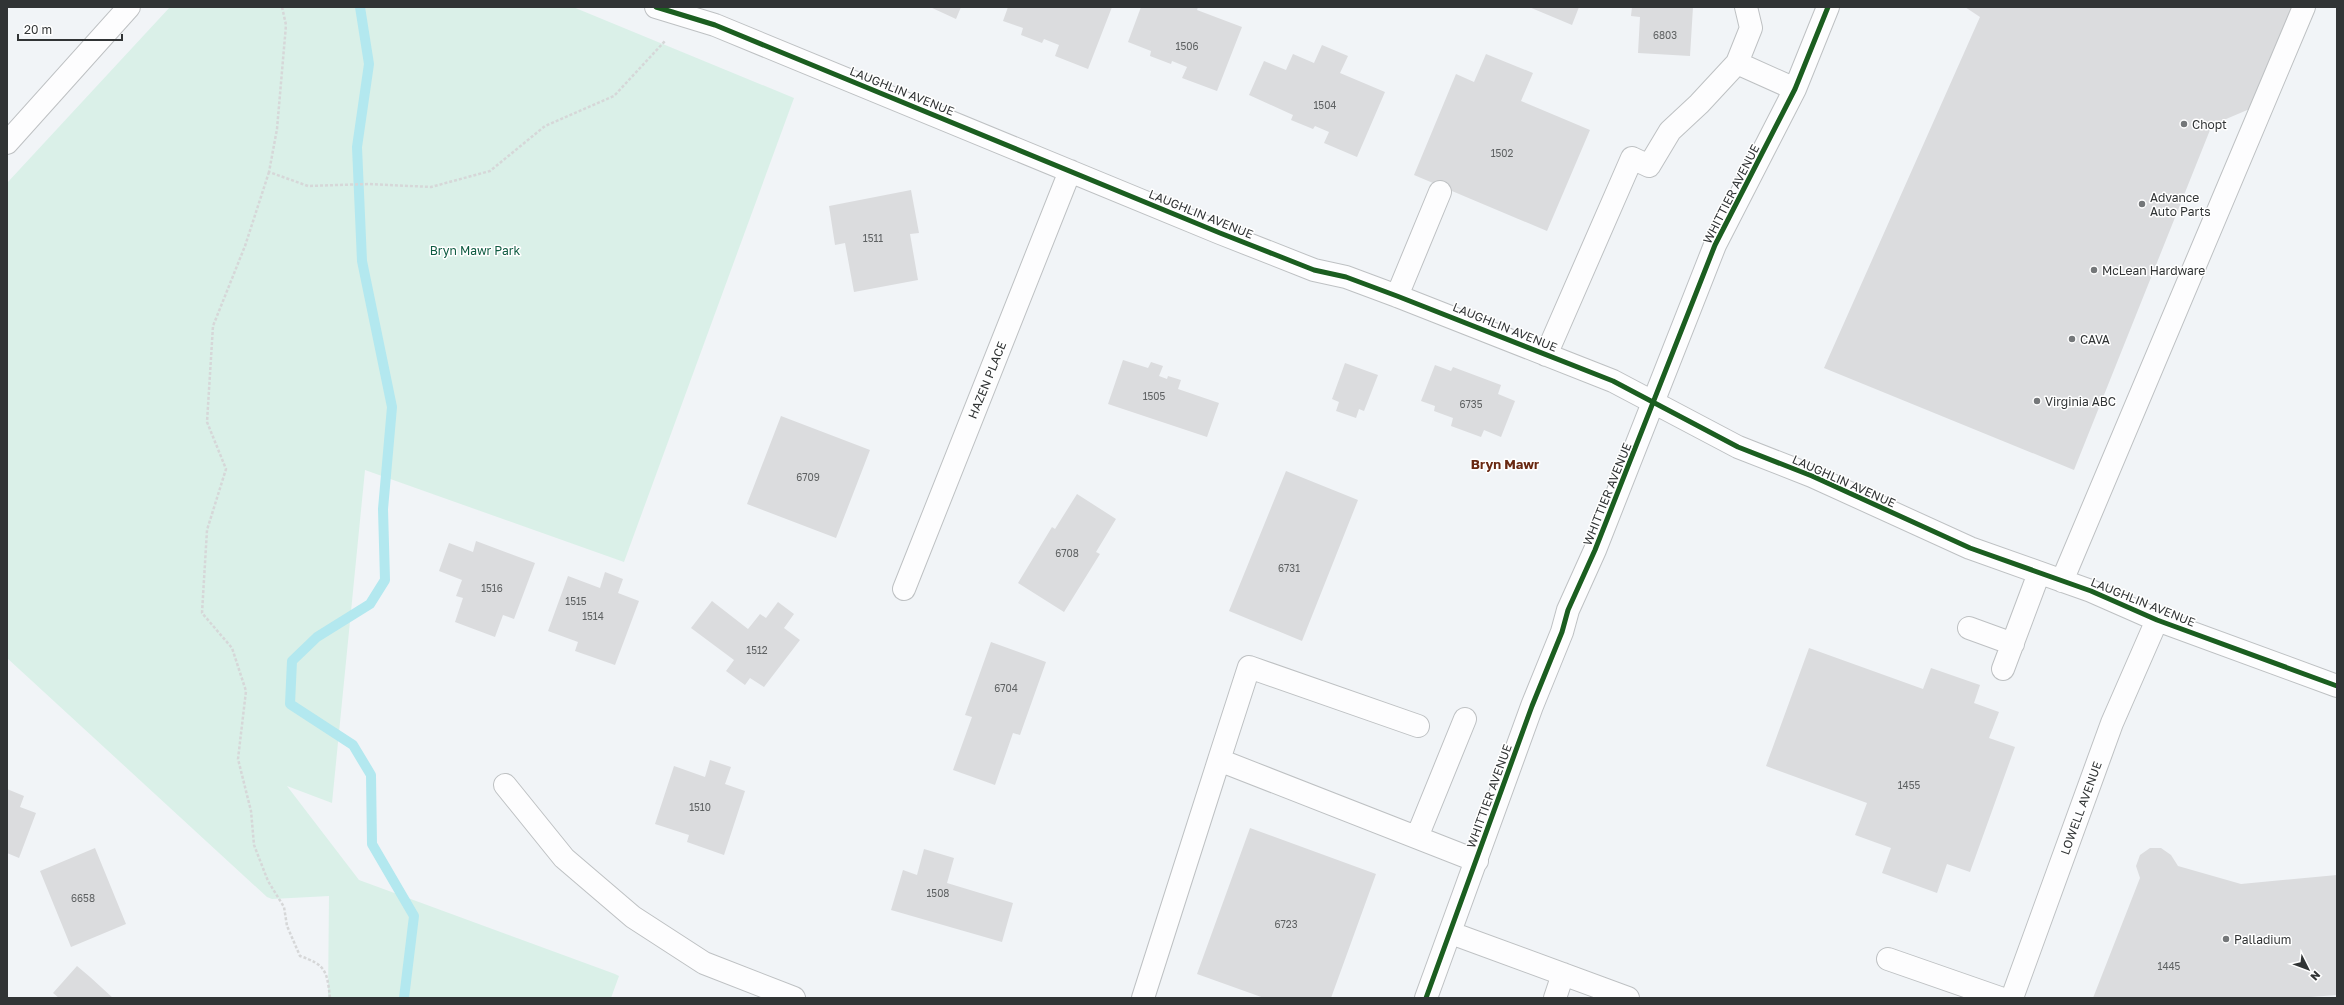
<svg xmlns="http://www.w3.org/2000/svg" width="2344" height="1005" font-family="'Golos Text',sans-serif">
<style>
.green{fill:#daf0e8}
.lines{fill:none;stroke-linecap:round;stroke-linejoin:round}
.stream{stroke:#b3e8ef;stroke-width:10}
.building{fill:#dbdcde}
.minor-casing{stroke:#bec1c3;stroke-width:24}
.path{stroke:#d6d7d8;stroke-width:2.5;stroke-dasharray:3 2;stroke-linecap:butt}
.minor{stroke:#fdfdfe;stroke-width:22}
.cycleway-casing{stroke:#fff;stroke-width:8}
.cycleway{stroke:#1b5e20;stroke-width:5}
.poi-dot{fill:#747779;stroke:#fff;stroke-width:1.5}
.labels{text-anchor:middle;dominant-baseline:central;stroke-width:3;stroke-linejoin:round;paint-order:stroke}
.number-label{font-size:10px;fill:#5e6162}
.street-label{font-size:12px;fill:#313435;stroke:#fff}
.poi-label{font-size:12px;fill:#313435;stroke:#fff;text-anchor:start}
.park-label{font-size:12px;fill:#0e5b41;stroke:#fff}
.neighbourhood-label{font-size:13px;font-weight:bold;fill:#6a2912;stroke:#fff}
</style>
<rect width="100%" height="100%" fill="#f1f4f7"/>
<path class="green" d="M170 7H573L794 98 624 562 365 470 332 803 287 786 359 880 615 974 619 976 611 998H328L329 896 272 899 267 897 7 658V183Z"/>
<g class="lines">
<path class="stream" d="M360 7 369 64 357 147 362 261 392 407 383 509 385 580 370 604 317 637 292 661 290 704 353 745 371 775 372 844 414 916 404 998"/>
</g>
<path class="building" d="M930 7H961L956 19Z
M1008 7H1112L1088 69 1055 56 1059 45 1044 39 1042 43 1021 35 1023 28 1003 21Z
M1141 7H1198L1197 10 1242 27 1217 91 1182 78 1187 67 1172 61 1171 64 1150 56 1151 51 1128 42Z
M1529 7H1579L1572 25Z
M1632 7H1693L1690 56 1638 53 1640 17 1631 16Z
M1965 7H2293L2252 108 2212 125 2074 470 1824 368 1980 17Z
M1322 45 1348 56 1340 73 1385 92 1357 157 1324 143 1329 132 1315 126 1313 129 1291 120 1293 115 1249 95 1264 61 1286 70 1293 54 1314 63Z
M1486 54 1533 73 1521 101 1590 130 1547 231 1414 175 1456 74 1474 82Z
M911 190 919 233 910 234 918 280 854 292 845 243 835 245 829 206Z
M1123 360 1148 368 1151 362 1163 366 1159 376 1167 379 1168 376 1181 380 1178 389 1219 403 1207 437 1108 404Z
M1345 363 1378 375 1364 411 1359 409 1356 418 1336 411 1339 402 1332 399Z
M1435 365 1451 371 1453 367 1501 385 1498 394 1515 401 1501 437 1484 430 1481 437 1451 426 1453 418 1434 411 1435 406 1421 401Z
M781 416 870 450 836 538 747 504Z
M1286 471 1358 500 1302 641 1229 611Z
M1077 494 1116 519 1096 552 1100 554 1064 612 1018 583 1052 527 1055 529Z
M476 541 535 563 514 619 503 615 495 637 455 622 463 598 456 596 462 580 439 571 449 543 473 552Z
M605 572 623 579 618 593 639 601 615 665 575 651 578 642 548 631 568 576 600 588Z
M712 601 748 629 760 614 766 618 778 602 794 614 784 628 800 640 764 687 750 678 745 685 726 671 734 660 691 628Z
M991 642 1046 662 1020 735 1013 733 995 785 953 770 972 717 965 715Z
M1809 648 1923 689 1931 668 1980 685 1974 703 1999 712 1989 738 2015 747 1970 872 1947 864 1937 893 1882 873 1891 848 1855 835 1867 803 1766 766Z
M710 760 731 767 725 784 745 791 724 855 687 842 689 835 655 824 674 766 705 777Z
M7 789 24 796 20 807 36 813 19 858 7 853Z
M1250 828 1376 874 1331 998H1264L1197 974Z
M95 848 126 924 71 947 40 871Z
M2150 848H2161L2171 855 2178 866 2241 884 2337 875V995L2296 998H2093L2140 878 2136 866 2140 855Z
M924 849 954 858 947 883 1013 903 1002 942 891 910 903 870 917 875Z
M77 966 90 977 113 998H59L53 993Z"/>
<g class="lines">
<g class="minor-casing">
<path id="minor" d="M656 7 715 25 1220 233 1314 270 1346 277 1397 296 1613 381 1738 447 1812 476 1970 548 2091 591 2157 620 2337 686
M1737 63 1795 89
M7 143 129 7
M1397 296 1440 192
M1546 355 1632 158 1649 166 1670 131 1699 104 1737 63 1751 28 1746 7
M2062 581 2304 7
M904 589 1070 171
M1969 628 2013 644
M2003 669 2039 573
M1219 760 1249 667 1418 726
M505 785 564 858 633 917 704 963 794 998
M1417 837 1465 719
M1451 933 1628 998
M1888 959 2000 998
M1143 998 1219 760 1477 861
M1426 998 1532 706 1562 632 1568 610 1595 550 1715 245 1795 89 1828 7
M1555 998 1563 974
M2012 998 2112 723 2157 620"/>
</g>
<path class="path" d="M282 7 286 25 277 129 269 172 308 186 369 184 431 187 490 171 545 126 614 96 665 41
M269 172 245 246 213 326 207 422 226 469 207 530 202 613 232 648 246 691 238 759 251 811 254 845 268 881 284 907 287 926 300 956C326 965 327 971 330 998"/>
<use href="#minor" class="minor"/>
<g class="cycleway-casing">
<path id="cycleway" d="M656 7 715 25 1220 233 1314 270 1346 277 1397 296 1613 381 1738 447 1812 476 1970 548 2091 591 2157 620 2337 686
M1426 998 1532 706 1562 632 1568 610 1595 550 1715 245 1795 89 1828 7"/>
</g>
<use href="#cycleway" class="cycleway"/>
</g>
<g class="poi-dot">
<circle cx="2184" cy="124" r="4"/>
<circle cx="2142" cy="204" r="4"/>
<circle cx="2094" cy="270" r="4"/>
<circle cx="2072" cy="339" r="4"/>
<circle cx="2037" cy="401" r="4"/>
<circle cx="2226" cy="939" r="4"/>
</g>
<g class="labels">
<g class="number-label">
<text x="1665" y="35">6803</text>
<text x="1187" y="46">1506</text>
<text x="1325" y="105">1504</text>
<text x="1502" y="153">1502</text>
<text x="873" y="238">1511</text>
<text x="1154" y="396">1505</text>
<text x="1471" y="404">6735</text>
<text x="808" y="477">6709</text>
<text x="1067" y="553">6708</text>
<text x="1289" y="568">6731</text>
<text x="492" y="588">1516</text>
<text x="576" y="601">1515</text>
<text x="593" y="616">1514</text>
<text x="757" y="650">1512</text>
<text x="1006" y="688">6704</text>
<text x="1909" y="785">1455</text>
<text x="700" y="807">1510</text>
<text x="938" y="893">1508</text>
<text x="83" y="898">6658</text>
<text x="1286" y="924">6723</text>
<text x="2169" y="966">1445</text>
</g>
<g class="street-label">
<text transform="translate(902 91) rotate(22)">LAUGHLIN AVENUE</text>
<text transform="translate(1731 194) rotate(-63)">WHITTIER AVENUE</text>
<text transform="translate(1201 214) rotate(22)">LAUGHLIN AVENUE</text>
<text transform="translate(1505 327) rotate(22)">LAUGHLIN AVENUE</text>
<text transform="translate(987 380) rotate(-68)">HAZEN PLACE</text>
<text transform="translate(1844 481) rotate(24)">LAUGHLIN AVENUE</text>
<text transform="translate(1607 494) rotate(-68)">WHITTIER AVENUE</text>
<text transform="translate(2143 602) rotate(22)">LAUGHLIN AVENUE</text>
<text transform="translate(1489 796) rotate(-70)">WHITTIER AVENUE</text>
<text transform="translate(2081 808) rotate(-70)">LOWELL AVENUE</text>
</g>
<g class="poi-label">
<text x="2192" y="124">Chopt</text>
<text x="2150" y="197">Advance<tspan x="2150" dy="14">Auto Parts</tspan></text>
<text x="2102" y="270">McLean Hardware</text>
<text x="2080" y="339">CAVA</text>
<text x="2045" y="401">Virginia ABC</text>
<text x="2234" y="939">Palladium</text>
</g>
<g class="park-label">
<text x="475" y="250">Bryn Mawr Park</text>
</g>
<g class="neighbourhood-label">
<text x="1505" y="464">Bryn Mawr</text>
</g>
</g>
<rect width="2344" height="1005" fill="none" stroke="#313435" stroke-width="16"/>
<g transform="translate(2308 969) rotate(132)" stroke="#ffffff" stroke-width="3" paint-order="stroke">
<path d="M0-3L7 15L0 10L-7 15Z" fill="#313435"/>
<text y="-6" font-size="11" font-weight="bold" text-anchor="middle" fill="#313435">N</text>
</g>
<path d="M18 34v6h104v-6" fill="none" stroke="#313435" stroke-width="2"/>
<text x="24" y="34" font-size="12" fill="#313435" stroke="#ffffff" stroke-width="3" paint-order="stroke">20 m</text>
</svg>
